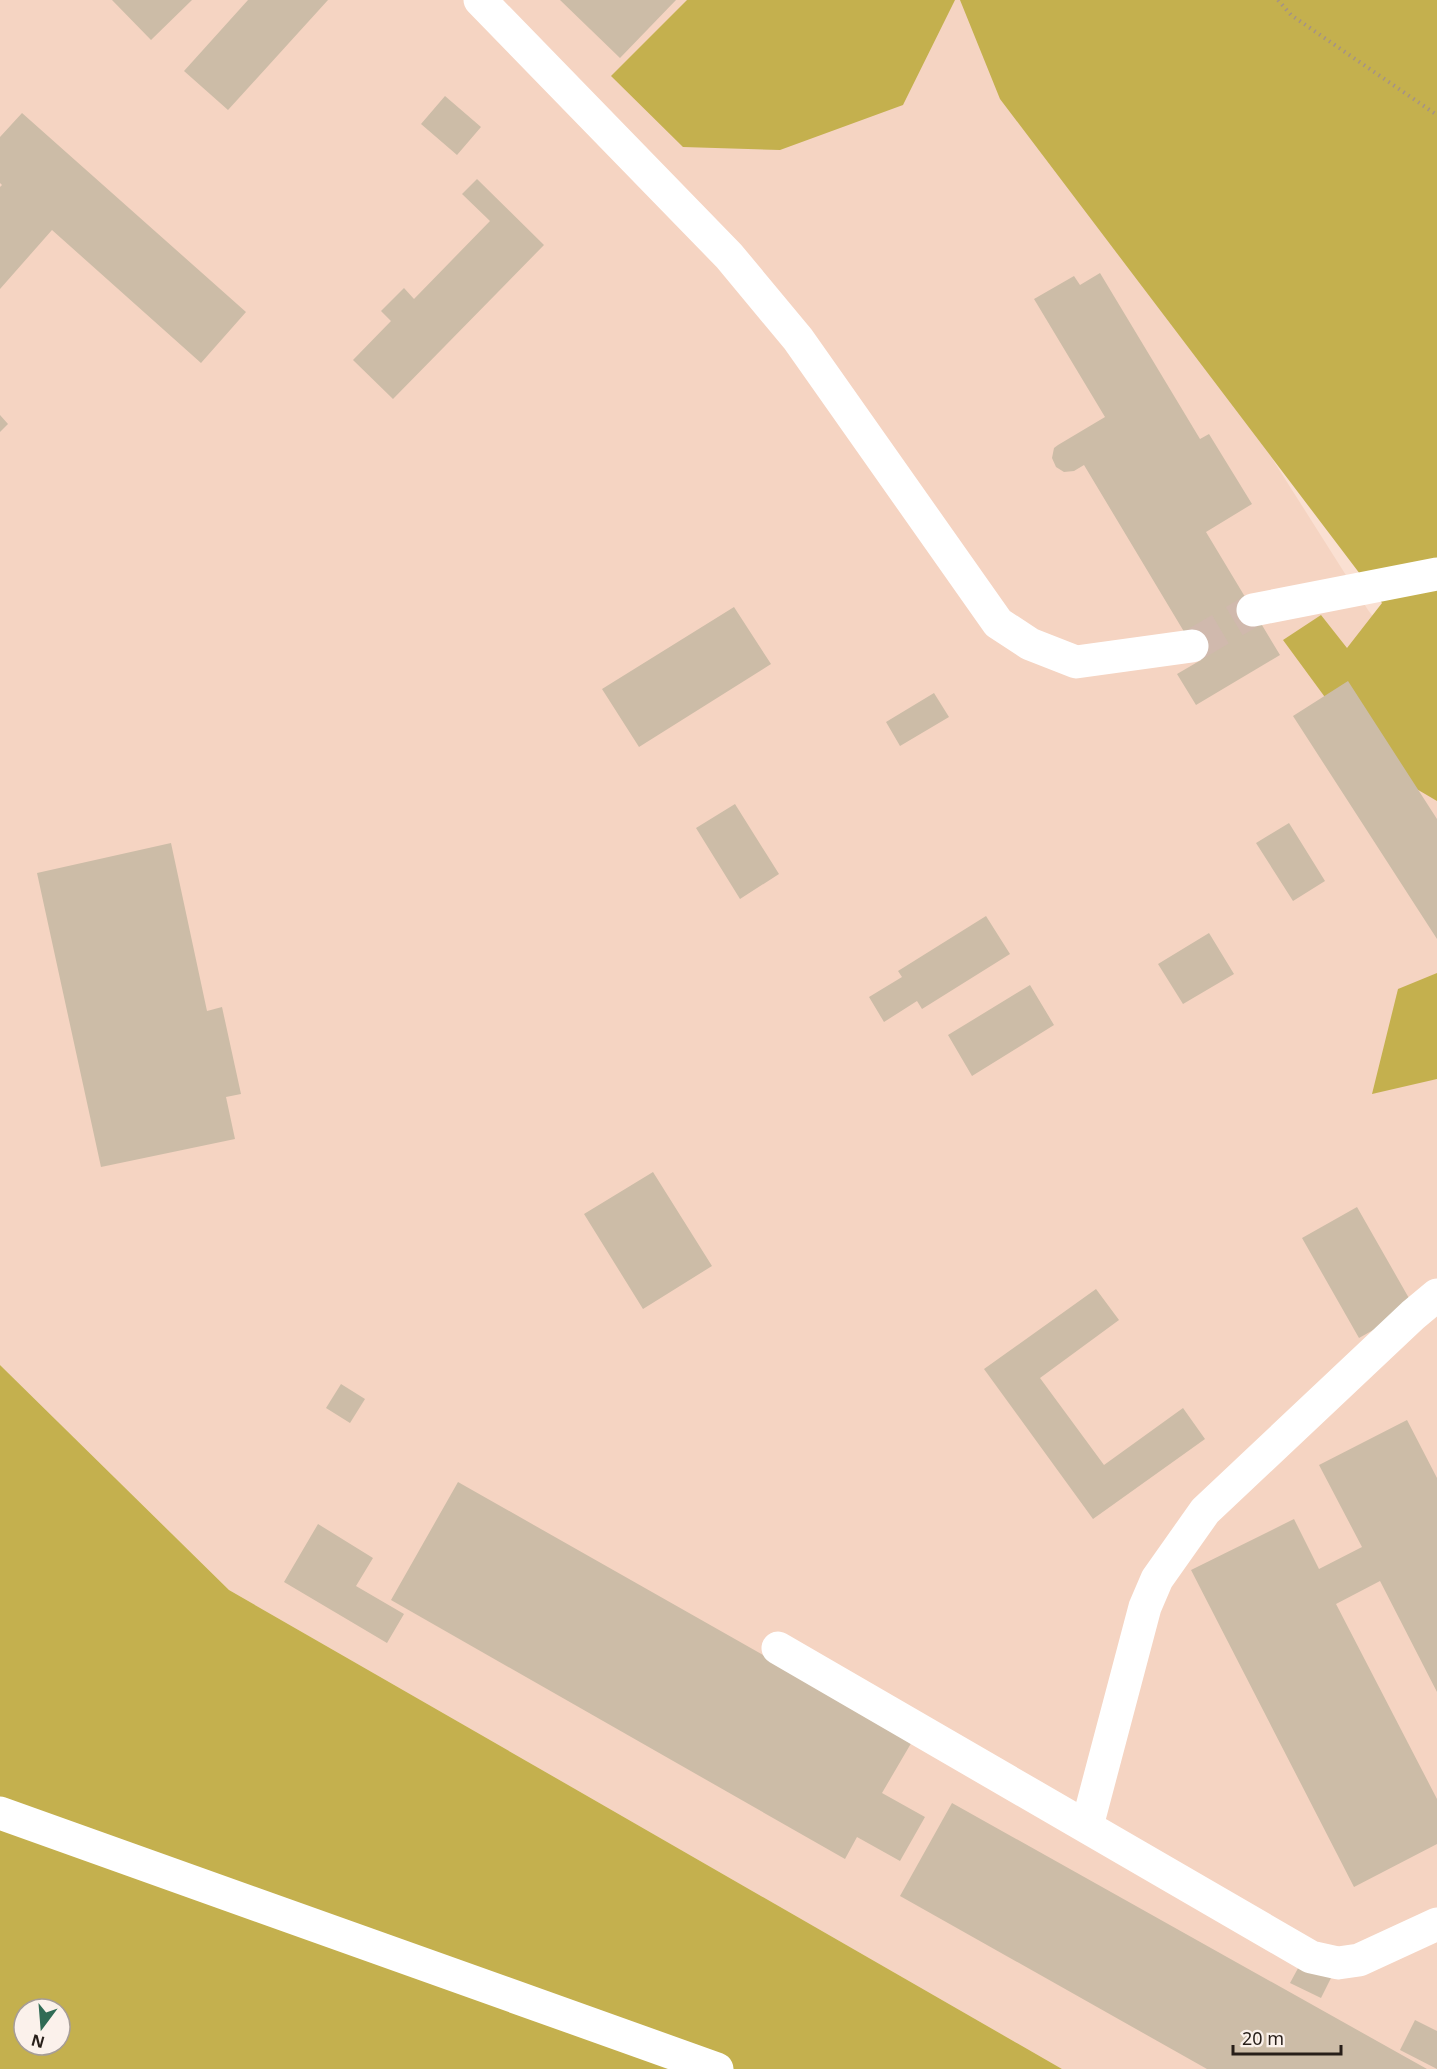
<svg xmlns="http://www.w3.org/2000/svg" width="1437" height="2069" font-family="'Noto Sans',sans-serif">
<style>
.built{fill:#f5d4c2}
.forest{fill:#c4b04e;fill-rule:evenodd}
.building{fill:#ccbca7}
.lines{fill:none;stroke-linecap:round;stroke-linejoin:round}
.minor-tunnel{stroke:#d0b9ad;stroke-width:33;stroke-dasharray:33 16;stroke-linecap:butt}
.path{stroke:#a59288;stroke-width:4;stroke-dasharray:1.5 4.5;stroke-linecap:butt}
.minor{stroke:#fff;stroke-width:33}
</style>
<rect width="100%" height="100%" fill="#fae0d2"/>
<path class="built" d="M0 0H982L1368 610 1437 700V2069H1062L229 1590 0 1365Z"/>
<path class="forest" d="M687 0H955L903 105 780 150 683 147 611 76Z
M960 0H1437V801L1374 764 1283 640 1321 615 1347 648 1382 603 1000 99Z
M1437 973V1079L1372 1094 1398 989Z
M0 1365 229 1590 1062 2069H0ZM24 2009H60V2045H24Z"/>
<path class="building" d="M112 0H192L151 40Z
M248 0H328L228 110 184 71Z
M560 0H676L620 58Z
M445 96 481 127 457 155 421 124Z
M22 113 246 312 201 363 52 230 0 289V187L2 185 0 183V137Z
M477 179 544 245 393 399 353 360 391 321 381 311 404 288 414 299 490 221 462 194Z
M1100 273 1200 439 1209 434 1252 504 1206 532 1280 655 1196 705 1177 674 1201 660 1084 465 1074 471 1064 472 1056 467 1052 458 1054 448 1058 445 1105 417 1034 299 1074 276 1080 285Z
M0 415 8 424 0 432Z
M734 607 771 664 639 747 602 689Z
M1348 681 1437 819V939L1293 716Z
M934 693 949 717 900 746 886 722Z
M735 804 779 874 740 899 696 828Z
M1289 823 1325 881 1293 901 1256 843Z
M171 843 207 1011 222 1007 241 1094 226 1097 235 1139 101 1167 37 873Z
M986 916 1010 954 922 1009 917 1001 884 1022 869 997 902 977 898 971Z
M1209 933 1234 974 1183 1004 1158 964Z
M1030 985 1054 1025 972 1076 948 1035Z
M653 1172 712 1266 643 1309 584 1214Z
M1357 1207 1414 1307 1359 1338 1302 1238Z
M1096 1289 1119 1320 1040 1378 1104 1465 1183 1408 1205 1439 1093 1519 984 1369Z
M341 1384 365 1399 350 1423 326 1408Z
M1407 1420 1437 1478V1692L1380 1581 1336 1604 1437 1799V1844L1354 1887 1191 1570 1294 1519 1319 1569 1362 1547 1319 1465Z
M458 1482 913 1740 882 1793 925 1817 900 1861 857 1837 845 1859 391 1600Z
M318 1524 373 1558 356 1586 404 1614 387 1643 284 1582Z
M952 1803 1427 2069H1207L900 1896Z
M1303 1959 1333 1974 1321 1998 1290 1983Z
M1415 2020 1437 2031V2069L1400 2050Z"/>
<g class="lines">
<path class="minor-tunnel" d="M1192 646 1253 610"/>
<path class="path" d="M1278 0 1291 15 1437 115"/>
<path class="minor" d="M480 0 729 256 798 339 998 623 1030 644 1076 662 1192 646
M1253 610 1437 574
M778 1648 1311 1957 1338 1963 1359 1960 1437 1924
M0 1813 717 2069
M1087 1826 1145 1607 1157 1579 1205 1511 1413 1315 1437 1295"/>
</g>
<g transform="translate(42 2027) rotate(196)"><circle r="28" fill="#fbf1eb" stroke="#a69d97" stroke-width="1.5"/>
<path d="M0-4.5L10 22L0 15L-10 22Z" fill="#306b55"/>
<text y="-9" font-size="16" font-weight="bold" text-anchor="middle" fill="#271e19">N</text>
</g>
<path d="M1233 2045v9h108v-9" fill="none" stroke="#271e19" stroke-width="3"/>
<text x="1242" y="2045" font-size="18" fill="#271e19" stroke="#fbf1eb" stroke-width="4.5" paint-order="stroke">20 m</text>
</svg>
